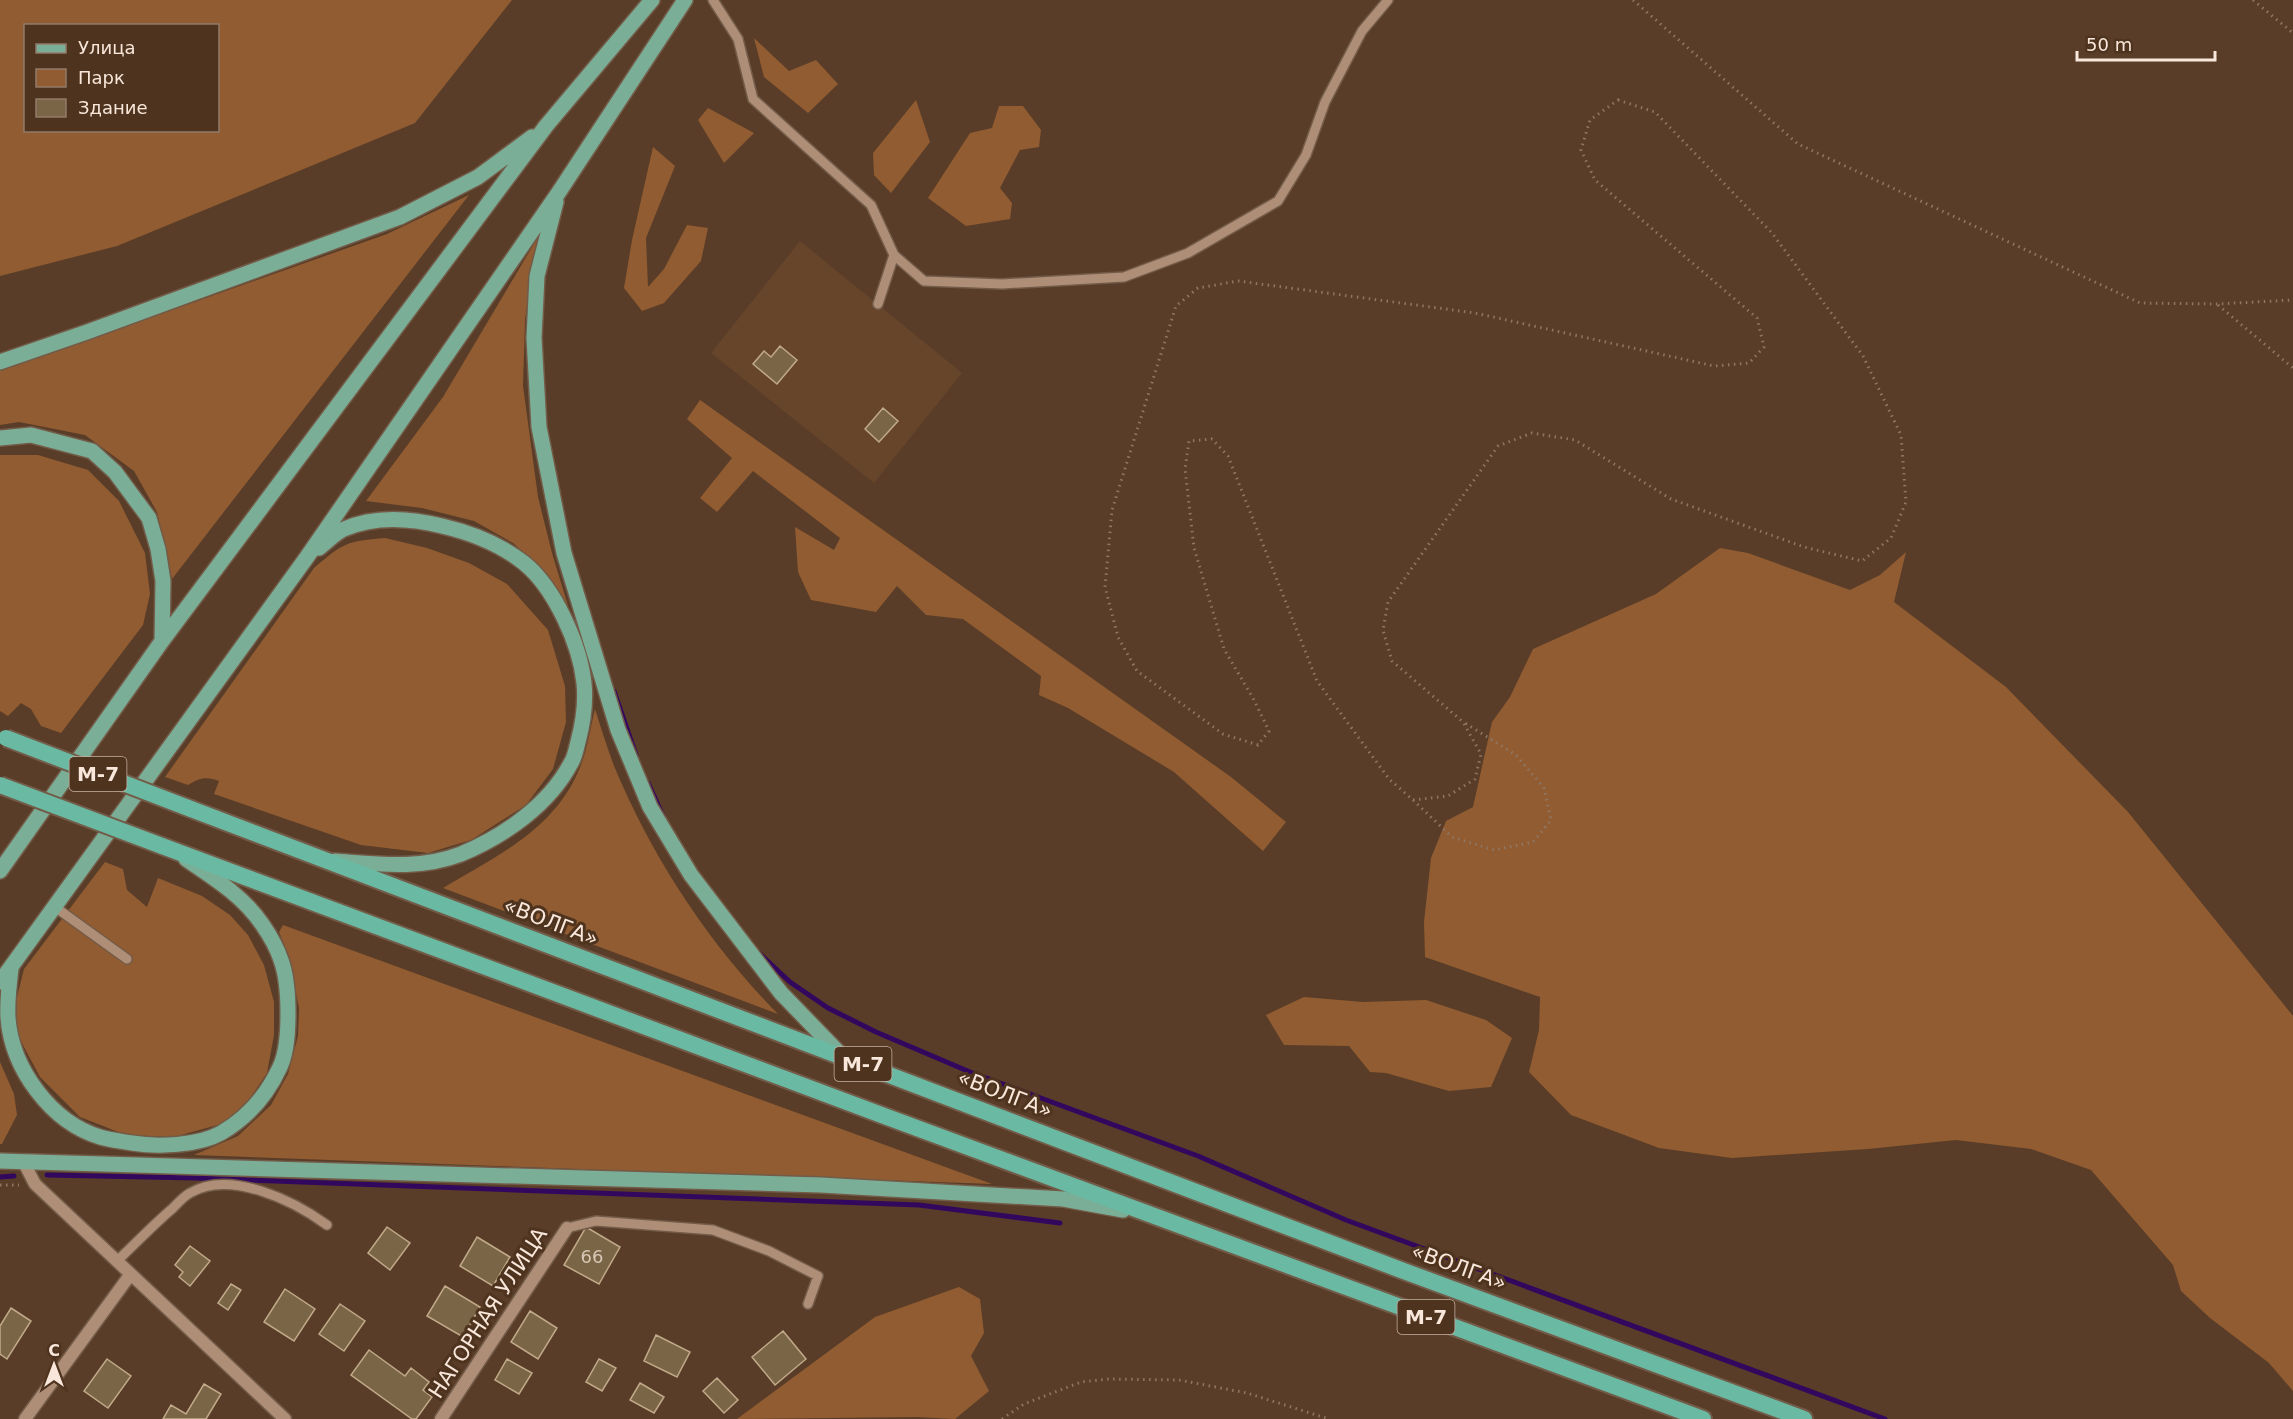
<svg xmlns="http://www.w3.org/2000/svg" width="2293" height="1419" font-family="'DejaVu Sans',sans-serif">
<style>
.built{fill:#67452b}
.green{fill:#915c31;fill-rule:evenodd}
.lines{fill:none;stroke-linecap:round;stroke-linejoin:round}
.stream{stroke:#32085f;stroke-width:5}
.building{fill:#7a6647;stroke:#c0aa89;stroke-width:1.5}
.service-casing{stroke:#725b48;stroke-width:12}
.minor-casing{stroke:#725b48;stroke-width:15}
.primary-casing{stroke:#725b48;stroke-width:18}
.trunk-casing{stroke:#725b48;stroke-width:20}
.path{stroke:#8f7765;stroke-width:3;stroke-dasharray:1.5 4.5;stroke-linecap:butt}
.service{stroke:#af8e77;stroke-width:9}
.minor{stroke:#af8e77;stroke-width:12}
.primary{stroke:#7bae97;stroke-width:15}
.trunk{stroke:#6ab9a2;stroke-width:16}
.trunk-bridge-casing{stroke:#725b48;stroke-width:20;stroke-linecap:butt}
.trunk-bridge{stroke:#6ab9a2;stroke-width:16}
.labels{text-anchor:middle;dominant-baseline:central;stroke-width:6;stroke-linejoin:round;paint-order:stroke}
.number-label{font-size:18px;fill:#d8c7b5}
.shield{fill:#4e331e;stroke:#c5b1a2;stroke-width:1.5}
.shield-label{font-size:20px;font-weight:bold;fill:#f8e7da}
.street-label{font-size:21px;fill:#f8e7da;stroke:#4e331e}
</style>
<rect width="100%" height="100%" fill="#593d28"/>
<path class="built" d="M800 241 962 373 874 483 711 353Z"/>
<path class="green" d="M0 0H512L415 123 117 246 0 276ZM26 26H218V130H26Z
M754 38 789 71 816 60 838 84 808 113 764 77Z
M916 100 930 142 891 193 874 175 873 153Z
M999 106H1023L1041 130 1039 147 1020 150 1000 188 1012 203 1010 219 966 226 928 198 970 133 992 128Z
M708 108 754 133 724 163 698 120Z
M653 147 675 166 646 238 648 287 664 269 687 225 708 228 701 261 664 303 642 311 624 288 632 240Z
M469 195 172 579 157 512 134 471 85 435 19 422 0 425V371L387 234Z
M538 237 525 320 523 386 538 497 552 553 568 606 546 573 513 543 474 521 422 508 366 501 443 397Z
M700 400 1231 777 1286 822 1263 851 1174 772 1068 708 1039 695 1041 676 963 619 926 615 897 586 876 612 811 600 798 572 795 527 834 550 840 538 753 471 717 512 700 498 732 458 687 419Z
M38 455 88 470 119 501 145 553 150 594 143 625 61 733 41 726 31 709 21 703 8 716 0 711V455Z
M385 538 427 548 469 563 507 584 548 630 565 686 566 722 553 769 526 805 471 840 428 853 361 845 214 794 219 781C206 776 199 778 188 785L165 777 314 568C343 543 347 541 385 538Z
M1720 548 1748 553 1850 590 1880 575 1906 552 1894 602 2006 687 2128 812 2293 1016V1391L2269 1363 2210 1318 2181 1291 2173 1265 2091 1170 2031 1149 1956 1140 1868 1149 1732 1158 1659 1148 1571 1115 1529 1072 1539 1030 1540 997 1425 957 1424 922 1431 858 1446 821 1473 807 1492 722 1510 697 1533 649 1656 594Z
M595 709C601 728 607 747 614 766 652 857 708 943 778 1014L443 888C495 857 552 831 578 772 587 753 590 729 595 709Z
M105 862 123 869 127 890 147 907 158 878 202 896 230 915 248 935 264 965 274 1002V1035L267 1073 245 1106 221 1124 174 1137 126 1135 80 1117 40 1077 17 1034 16 1001 24 969Z
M283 925 992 1184 194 1155 238 1136 271 1105 288 1074 298 1036 299 1008 288 954 279 932Z
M1304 997 1363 1002 1426 1000 1486 1020 1512 1038 1491 1087 1449 1091 1386 1073 1370 1072 1349 1046 1284 1045 1266 1015Z
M0 1062 14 1094 17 1115 2 1144H0Z
M959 1287 980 1299 984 1333 971 1356 989 1391 955 1419 916 1417 737 1419 875 1317Z"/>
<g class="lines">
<path class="stream" d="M614 691 636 755
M648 783 663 816
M759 953 790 982 828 1008 876 1032 970 1072 1198 1156 1346 1220 1885 1419
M47 1175 196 1178 919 1205 1060 1223
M0 1177 14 1176"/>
</g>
<path class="building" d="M780 346 797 360 777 384 753 364 764 351 771 357Z
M883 408 898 421 879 442 865 429Z
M387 1227 410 1243 390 1270 368 1253Z
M586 1227 620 1247 599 1284 564 1265Z
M477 1237 510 1257 493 1286 460 1266Z
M190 1246 210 1261 190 1286 179 1277 183 1272 175 1265Z
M231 1284 241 1290 228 1310 218 1303Z
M445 1286 480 1307 463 1337 427 1316Z
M285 1289 315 1309 294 1341 264 1322Z
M340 1304 365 1321 344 1351 319 1334Z
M11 1308 31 1321 7 1359 0 1354V1326Z
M530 1311 557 1328 538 1359 511 1342Z
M783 1331 806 1359 775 1385 752 1357Z
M656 1335 690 1352 677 1377 644 1361Z
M369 1350 405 1376 411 1368 429 1382 423 1390 432 1397 416 1419H412L351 1375Z
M107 1359 131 1376 108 1408 84 1391Z
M507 1359 532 1373 519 1394 495 1380Z
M599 1359 616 1368 602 1391 586 1382Z
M717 1378 738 1400 724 1413 703 1391Z
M640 1383 664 1397 654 1413 630 1400Z
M204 1384 221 1394 206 1419H163L171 1405 186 1414Z"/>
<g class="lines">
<g class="service-casing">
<path id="service" d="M713 0 738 39 753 99 871 205 894 255 878 304
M894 255 924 281 1002 284 1124 277 1188 253 1278 201 1306 155 1325 102 1362 31 1388 0
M55 907 127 959
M567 1228 596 1221 713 1230 769 1251 818 1276 808 1304
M116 1262C135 1244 153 1225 173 1208 178 1203 184 1196 190 1193 230 1169 294 1201 327 1225"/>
</g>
<g class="minor-casing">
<path id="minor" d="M23 1161 35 1184 285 1419
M25 1419 130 1275
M441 1419 567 1228"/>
</g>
<g class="primary-casing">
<path id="primary" d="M556 202 537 276 534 338 539 427 564 553 618 730 650 807 691 875 781 993 842 1056
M0 362 87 332 400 217 478 177 532 137
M0 438 31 435 92 451 115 472 149 518 158 549 163 581 162 641
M319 548C327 542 335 533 344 529 376 515 410 518 442 526 472 533 500 544 524 563 555 588 580 645 584 683 586 702 583 723 578 742 576 749 575 757 571 763 549 805 504 836 461 854 420 870 377 864 335 861
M0 871 162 641 546 126 652 0
M11 969C9 985 7 1002 8 1018 12 1069 51 1122 100 1137 110 1140 121 1141 132 1143 157 1147 198 1146 221 1133 247 1118 267 1095 280 1067 291 1044 290 984 281 960 277 948 269 934 262 924 243 896 214 878 186 859
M0 982 307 557 559 192 685 0
M0 1161 821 1185 1063 1199 1123 1210"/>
</g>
<g class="trunk-casing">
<path id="trunk" d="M191 809 1401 1270 1804 1419
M162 846 887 1117 1703 1419"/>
</g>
<path class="path" d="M1633 0 1798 144 2140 303 2217 304 2293 300
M2253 0 2293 33
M1618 100 1655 112 1772 233 1863 356 1901 435 1906 502 1891 538 1862 561 1804 547 1671 499 1575 440 1532 433 1498 446 1388 602 1383 630 1392 661 1463 722 1481 754 1475 779 1448 796 1413 800 1389 779 1317 681 1228 456 1212 439 1189 441 1185 469 1194 548 1224 649 1254 700 1269 731 1258 745 1223 734 1137 671 1118 637 1105 587 1112 510 1176 306 1198 288 1238 281 1475 313 1714 366 1749 363 1764 347 1757 318 1595 180 1581 150 1590 120Z
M2218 305 2293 368
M1413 800 1452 837 1494 850 1533 842 1551 820 1544 788 1516 755 1465 723
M0 1185H19
M1002 1419 1024 1404 1081 1382 1109 1379 1179 1380 1247 1393 1329 1419"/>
<use href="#service" class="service"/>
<use href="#minor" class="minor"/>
<use href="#primary" class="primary"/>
<use href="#trunk" class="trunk"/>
<g class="trunk-bridge-casing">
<path id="trunk-bridge" d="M6 738 191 809
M0 785 162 846"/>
</g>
<use href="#trunk-bridge" class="trunk-bridge"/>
</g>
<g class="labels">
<g class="number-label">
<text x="592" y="1256">66</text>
</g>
<g class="shield">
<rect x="69.5" y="757" width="57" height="34" rx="4.5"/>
<rect x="834.5" y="1047" width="57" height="34" rx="4.5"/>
<rect x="1397.5" y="1300" width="57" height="34" rx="4.5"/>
</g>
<g class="shield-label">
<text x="98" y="774">М-7</text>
<text x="863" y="1064">М-7</text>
<text x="1426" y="1317">М-7</text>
</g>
<g class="street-label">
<text transform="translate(551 922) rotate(21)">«ВОЛГА»</text>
<text transform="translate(1005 1094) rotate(21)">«ВОЛГА»</text>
<text transform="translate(1459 1267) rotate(20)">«ВОЛГА»</text>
<text transform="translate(488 1313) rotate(-57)">НАГОРНАЯ УЛИЦА</text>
</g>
</g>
<rect x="24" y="24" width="195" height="108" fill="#4e331e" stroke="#927b69" stroke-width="1.5"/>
<rect x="36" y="44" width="30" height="9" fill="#7bae97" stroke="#927b69" stroke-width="1.5"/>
<text x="78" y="54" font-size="18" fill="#f8e7da">Улица</text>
<rect x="36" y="69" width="30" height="18" fill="#915c31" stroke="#927b69" stroke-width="1.5"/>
<text x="78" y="84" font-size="18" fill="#f8e7da">Парк</text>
<rect x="36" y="99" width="30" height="18" fill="#7a6647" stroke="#927b69" stroke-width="1.5"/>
<text x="78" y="114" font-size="18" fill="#f8e7da">Здание</text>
<g transform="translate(54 1365)" stroke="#4e331e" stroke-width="4.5" paint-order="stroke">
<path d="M0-4.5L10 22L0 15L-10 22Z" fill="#f8e7da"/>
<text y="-9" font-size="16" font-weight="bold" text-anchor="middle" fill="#f8e7da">С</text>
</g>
<path d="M2077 51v9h138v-9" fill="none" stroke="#f8e7da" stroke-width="3"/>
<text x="2086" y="51" font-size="18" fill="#f8e7da" stroke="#4e331e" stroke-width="4.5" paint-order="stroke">50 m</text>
</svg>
